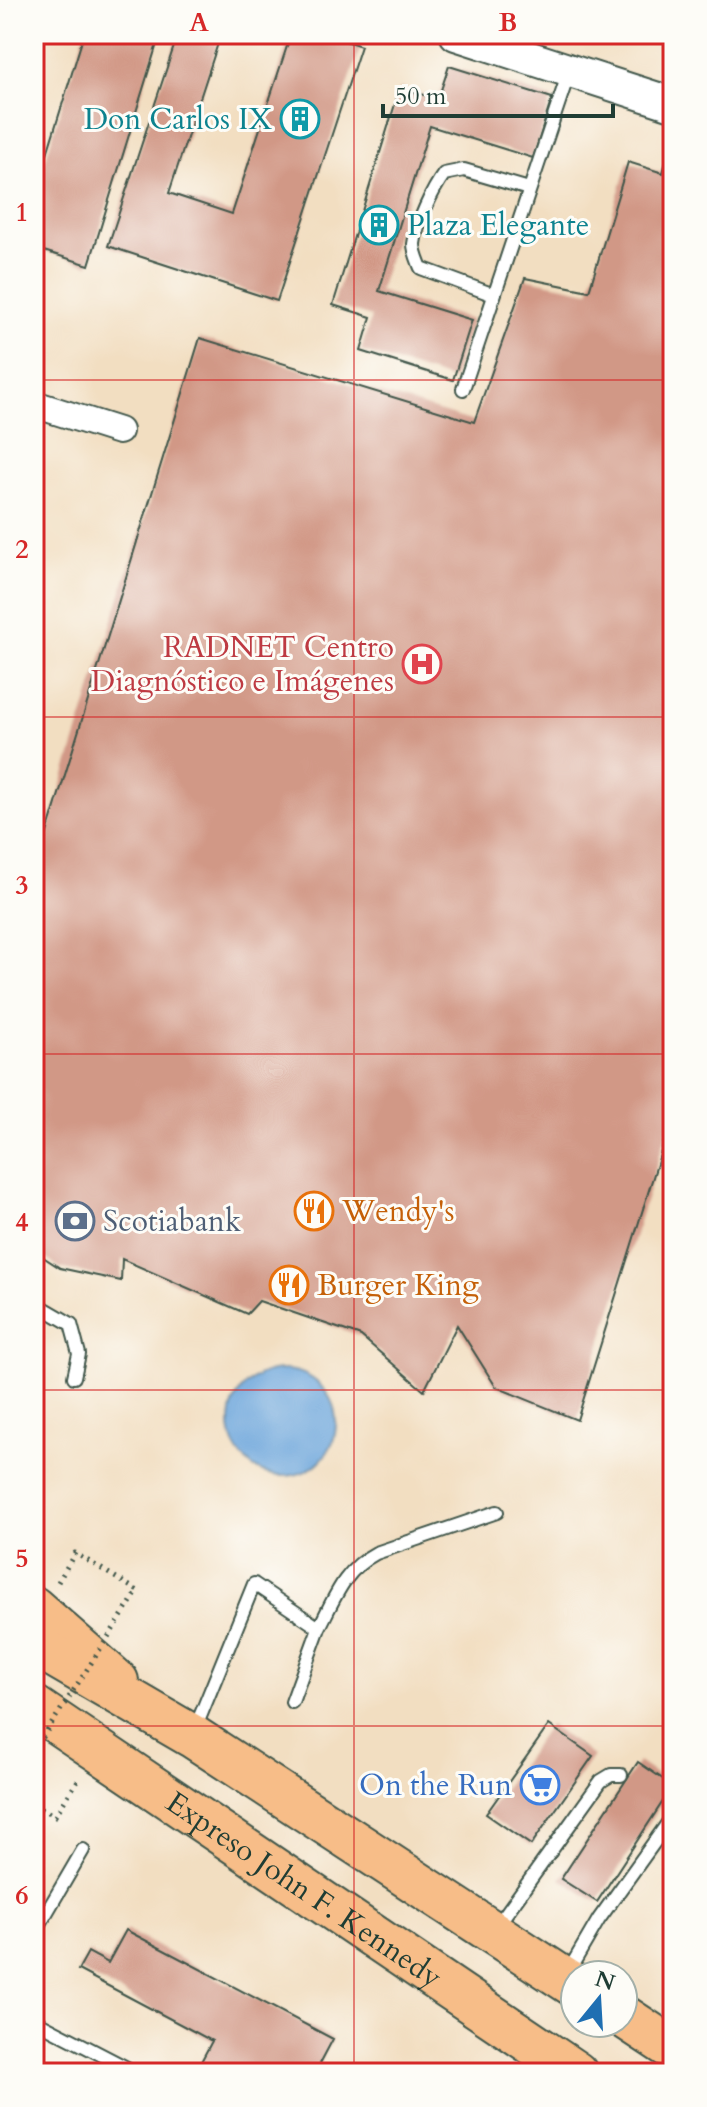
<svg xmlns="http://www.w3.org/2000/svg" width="707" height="2107" font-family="Cardo,serif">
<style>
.water{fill:#6ca5db;stroke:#467188;stroke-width:2}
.building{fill:#d19886}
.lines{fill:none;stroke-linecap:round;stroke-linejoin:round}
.service-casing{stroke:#3f5549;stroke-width:16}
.minor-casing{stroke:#3f5549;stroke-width:30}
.tertiary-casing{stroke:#3f5549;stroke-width:36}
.primary-casing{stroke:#3f5549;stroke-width:44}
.trunk-casing{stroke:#3f5549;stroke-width:46}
.path{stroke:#3f5549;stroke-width:5;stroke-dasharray:2 6;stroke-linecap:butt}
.service{stroke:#fff;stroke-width:12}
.minor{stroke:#fff;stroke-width:26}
.tertiary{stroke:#fff;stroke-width:32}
.primary{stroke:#f7bd88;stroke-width:40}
.trunk{stroke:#f7bd88;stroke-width:42}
.path-bridge{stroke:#3f5549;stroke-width:5;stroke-dasharray:2 6;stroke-linecap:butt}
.grid{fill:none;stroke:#d62828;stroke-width:2;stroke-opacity:0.55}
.labels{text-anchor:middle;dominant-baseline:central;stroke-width:6;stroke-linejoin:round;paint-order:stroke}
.culture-label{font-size:30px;fill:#0d838f;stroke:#fdfcf7;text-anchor:end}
.health-label{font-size:30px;fill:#be3a42;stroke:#fdfcf7;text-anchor:end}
.food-label{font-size:30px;fill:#c56008;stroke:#fdfcf7;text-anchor:start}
.service-label{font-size:30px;fill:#4e5e75;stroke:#fdfcf7;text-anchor:start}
.shop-label{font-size:30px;fill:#366cbe;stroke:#fdfcf7;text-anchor:end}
.street-label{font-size:30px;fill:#1f3d34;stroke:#fdfcf7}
.neatline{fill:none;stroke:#d62828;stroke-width:3}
.grid-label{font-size:26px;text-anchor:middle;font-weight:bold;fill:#d62828}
</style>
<rect width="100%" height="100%" fill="#fdfcf7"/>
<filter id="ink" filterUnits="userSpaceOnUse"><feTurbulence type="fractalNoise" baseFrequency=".0125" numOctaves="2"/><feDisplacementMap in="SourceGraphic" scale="16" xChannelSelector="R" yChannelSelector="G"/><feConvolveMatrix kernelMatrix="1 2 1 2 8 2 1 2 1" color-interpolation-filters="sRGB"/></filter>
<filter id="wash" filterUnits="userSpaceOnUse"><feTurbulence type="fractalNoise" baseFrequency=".006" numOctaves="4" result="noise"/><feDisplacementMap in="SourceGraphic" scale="32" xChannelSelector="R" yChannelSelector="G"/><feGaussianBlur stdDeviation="1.8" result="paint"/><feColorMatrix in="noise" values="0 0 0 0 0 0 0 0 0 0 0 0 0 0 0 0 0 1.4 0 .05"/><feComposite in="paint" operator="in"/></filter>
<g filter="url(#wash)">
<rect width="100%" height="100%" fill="#f2dec1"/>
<path class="water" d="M230 1423a53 53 0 1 1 106 0a53 53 0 1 1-106 0Z"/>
<g id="blocks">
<path class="building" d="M84 34H160L89 265 34 248V196Z
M178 34H221L169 193 232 214 291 34H325L361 46 277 301 108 246Z
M449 66 552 98 533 158 430 126 379 291 472 320 453 380 361 351 371 317 333 305 400 88 438 99Z
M667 157 673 159V1113L577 1420 496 1387 457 1325 424 1391 361 1336 259 1301 247 1314 122 1259 121 1281 60 1268 34 1251V875L200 338 474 422 525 278 589 291 628 162 663 173Z
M549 1725 593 1756 531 1845 486 1814Z
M638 1762 673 1786 597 1902 561 1879Z
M126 1930 333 2039 315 2073H195L212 2041 78 1970 88 1952 108 1963Z"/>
</g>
</g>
<g filter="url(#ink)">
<use href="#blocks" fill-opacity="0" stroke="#3f5549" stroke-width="2"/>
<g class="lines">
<g class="service-casing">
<path id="service" d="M494 295 421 268C418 260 414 252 414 244 416 224 433 189 444 174L464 170 529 189
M463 389 569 72
M34 1306H40L71 1324 79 1354 74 1377
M292 1702 319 1628
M195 1729 254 1584 319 1628C335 1597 344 1570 376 1553L497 1512
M497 1926 601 1781 611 1775H621
M34 1934 83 1850
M568 1972 599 1919 673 1816
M34 2020 127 2068"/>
</g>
<g class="minor-casing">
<path id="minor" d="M34 404 119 431"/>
</g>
<g class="tertiary-casing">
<path id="tertiary" d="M456 34 673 104"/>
</g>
<g class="primary-casing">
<path id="primary" d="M34 1607 118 1681"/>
</g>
<g class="trunk-casing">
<g id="trunk">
<path d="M34 1644 192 1736 575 1986"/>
<path id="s1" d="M34 1707 576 2073"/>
<path d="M623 2016 673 2049"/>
</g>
</g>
<path class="path" d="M58 1582 75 1553 138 1591
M34 1804 55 1816 80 1777"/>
<use href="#service" class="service"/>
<use href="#minor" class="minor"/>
<use href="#tertiary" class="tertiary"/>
<use href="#primary" class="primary"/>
<use href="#trunk" class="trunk"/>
<path class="path-bridge" d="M34 1751 138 1591"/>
</g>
</g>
<path class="grid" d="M354 34V2073M34 380H673M34 717H673M34 1054H673M34 1390H673M34 1726H673"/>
<defs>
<g id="building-ring" transform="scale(2)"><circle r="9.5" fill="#fdfcf7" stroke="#0f9aa8" stroke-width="1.5"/><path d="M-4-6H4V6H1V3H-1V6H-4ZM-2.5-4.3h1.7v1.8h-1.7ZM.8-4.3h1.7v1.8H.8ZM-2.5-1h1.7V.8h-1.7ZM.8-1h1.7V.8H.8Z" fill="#0f9aa8"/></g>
<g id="hospital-ring" transform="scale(2)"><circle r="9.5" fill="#fdfcf7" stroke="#e0444e" stroke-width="1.5"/><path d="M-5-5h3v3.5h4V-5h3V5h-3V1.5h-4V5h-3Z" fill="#e0444e"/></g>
<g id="restaurant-ring" transform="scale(2)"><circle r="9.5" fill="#fdfcf7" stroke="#e8710a" stroke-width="1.5"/><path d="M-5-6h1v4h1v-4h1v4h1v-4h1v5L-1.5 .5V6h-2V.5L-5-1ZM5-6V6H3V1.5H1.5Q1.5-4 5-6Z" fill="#e8710a"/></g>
<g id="bank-ring" transform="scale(2)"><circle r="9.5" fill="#fdfcf7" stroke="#5c6f8a" stroke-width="1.5"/><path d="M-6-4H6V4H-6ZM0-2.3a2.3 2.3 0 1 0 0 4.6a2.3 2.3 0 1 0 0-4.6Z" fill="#5c6f8a"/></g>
<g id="supermarket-ring" transform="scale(2)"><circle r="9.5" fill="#fdfcf7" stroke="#3f7fe0" stroke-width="1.5"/><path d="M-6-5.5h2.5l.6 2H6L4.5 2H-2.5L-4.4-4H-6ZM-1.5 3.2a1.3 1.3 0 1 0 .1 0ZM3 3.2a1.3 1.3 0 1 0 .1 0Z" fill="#3f7fe0"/></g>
</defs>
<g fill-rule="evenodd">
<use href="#building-ring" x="300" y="119"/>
<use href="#building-ring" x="379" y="225"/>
<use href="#hospital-ring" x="422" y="664"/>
<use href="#restaurant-ring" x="314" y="1211"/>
<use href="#bank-ring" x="75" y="1221"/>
<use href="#restaurant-ring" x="289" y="1285"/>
<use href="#supermarket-ring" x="540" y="1785"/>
</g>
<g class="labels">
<g class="culture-label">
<text x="272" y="119">Don Carlos IX</text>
<text x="407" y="225" text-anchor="start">Plaza Elegante</text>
</g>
<g class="health-label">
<text x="394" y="647">RADNET Centro<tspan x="394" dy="34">Diagnóstico e Imágenes</tspan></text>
</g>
<g class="food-label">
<text x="342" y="1211">Wendy's</text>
<text x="317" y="1285">Burger King</text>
</g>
<g class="service-label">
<text x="103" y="1221">Scotiabank</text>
</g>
<g class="shop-label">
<text x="512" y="1785">On the Run</text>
</g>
<g class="street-label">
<text stroke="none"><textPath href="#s1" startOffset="326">Expreso John F. Kennedy</textPath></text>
</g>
</g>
<rect width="707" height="2107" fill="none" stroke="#fdfcf7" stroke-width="88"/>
<g transform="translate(599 1999) rotate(18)"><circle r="38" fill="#fdfcf7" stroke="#a4b0a9" stroke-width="2"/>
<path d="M0-6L14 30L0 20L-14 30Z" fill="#1f6fb2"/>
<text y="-12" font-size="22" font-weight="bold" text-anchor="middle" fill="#1f3d34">N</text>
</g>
<path d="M383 104v12h230v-12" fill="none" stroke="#1f3d34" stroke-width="4"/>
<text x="395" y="104" font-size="24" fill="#1f3d34" stroke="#fdfcf7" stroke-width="6" paint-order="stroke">50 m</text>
<rect x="44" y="44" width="619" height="2019" class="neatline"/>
<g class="grid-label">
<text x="199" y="31">A</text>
<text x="508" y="31">B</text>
<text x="22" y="221">1</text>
<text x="22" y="558">2</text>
<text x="22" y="894">3</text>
<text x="22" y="1231">4</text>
<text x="22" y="1567">5</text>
<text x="22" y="1904">6</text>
</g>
</svg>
